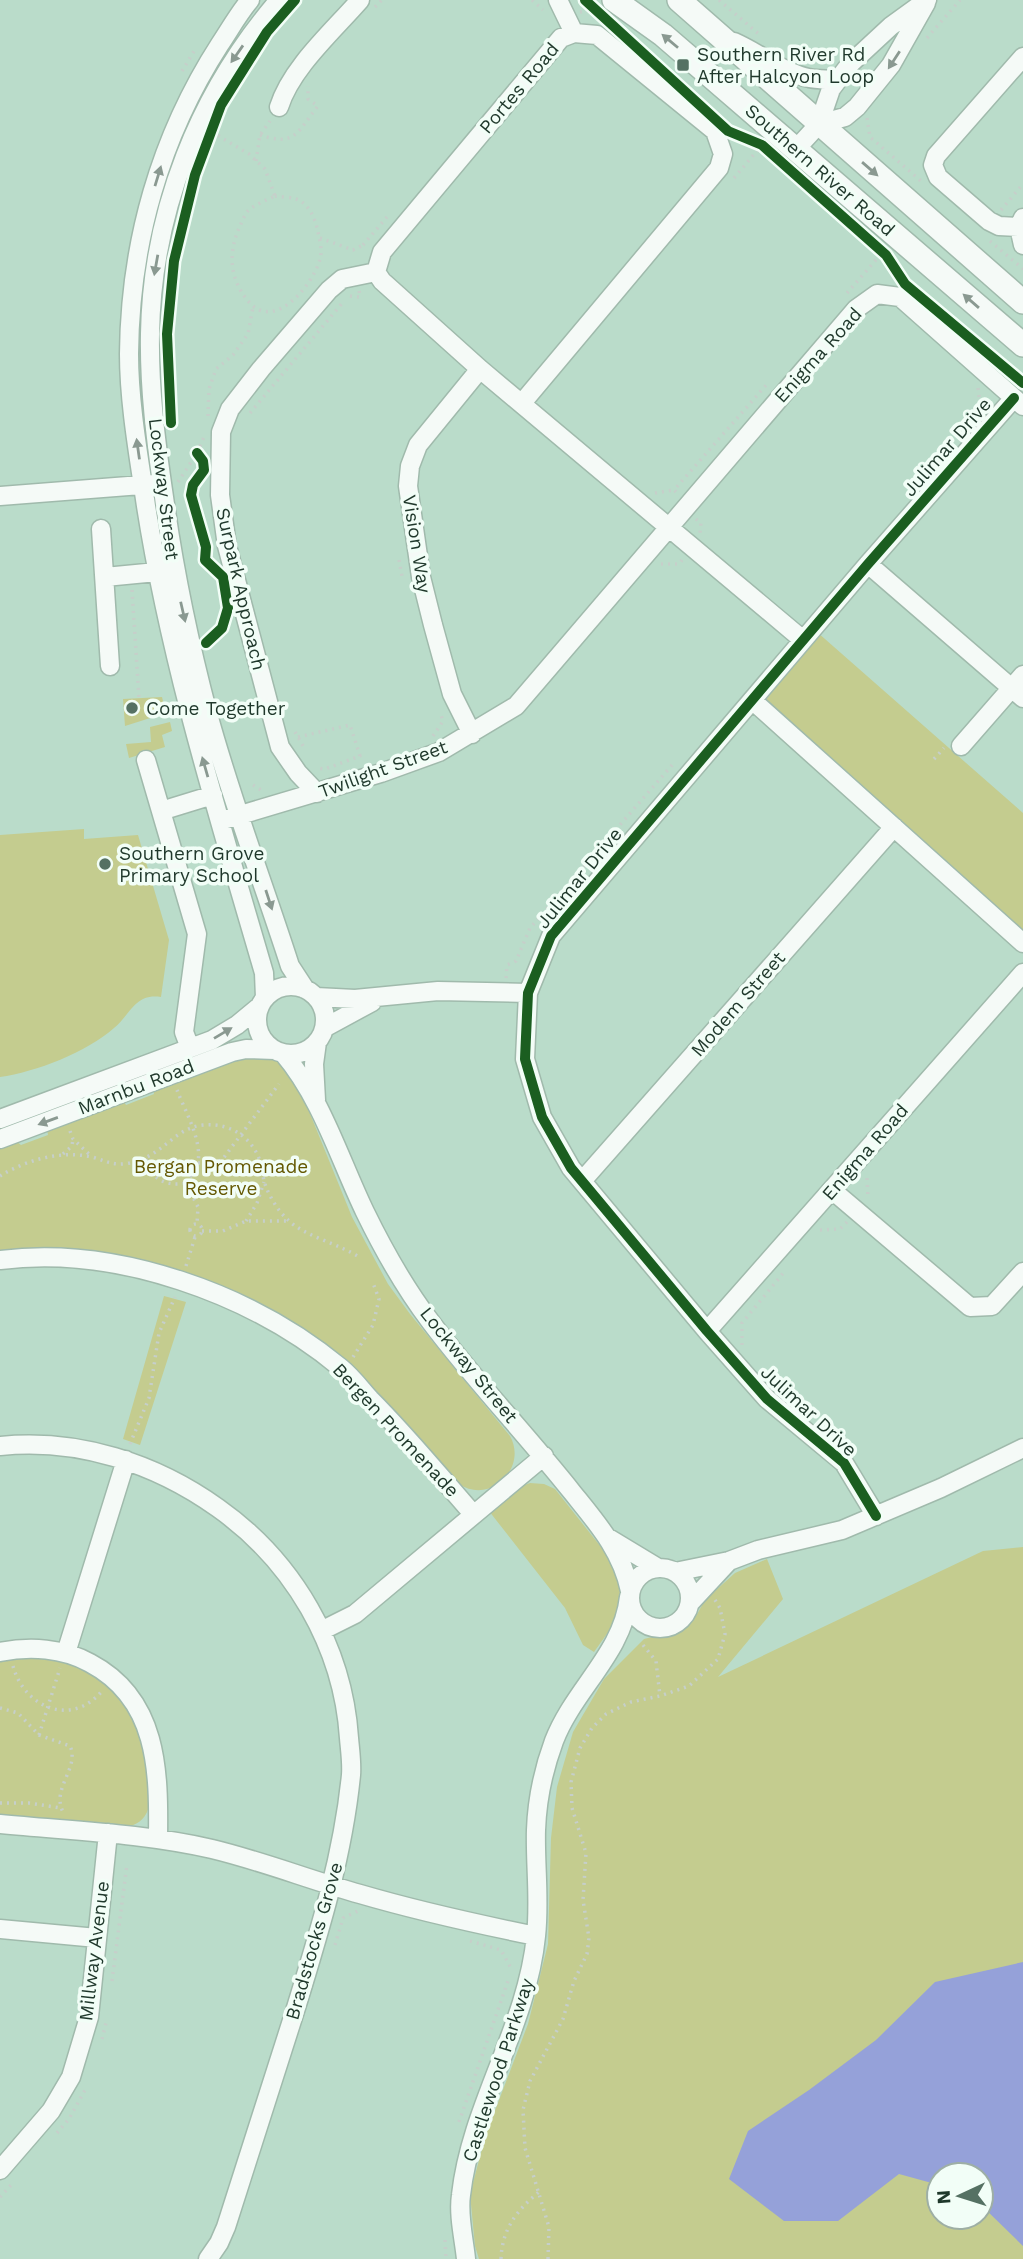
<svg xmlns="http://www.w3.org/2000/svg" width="1023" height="2259" font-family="'Work Sans',sans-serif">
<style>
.green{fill:#c4cc8f;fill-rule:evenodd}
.water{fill:#95a1d9}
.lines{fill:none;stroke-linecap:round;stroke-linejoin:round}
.minor-casing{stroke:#a0baac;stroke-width:21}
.major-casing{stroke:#a0baac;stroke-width:26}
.path{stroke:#c6cfca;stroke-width:3.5;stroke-dasharray:2 5;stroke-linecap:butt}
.minor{stroke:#f5faf7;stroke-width:18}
.major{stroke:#f5faf7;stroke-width:23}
.cycleway-casing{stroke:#f2fef7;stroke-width:15}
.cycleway{stroke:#1b5e20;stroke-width:10}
.oneway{fill:#8a9991}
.poi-dot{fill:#557163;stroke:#f2fef7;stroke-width:2.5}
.labels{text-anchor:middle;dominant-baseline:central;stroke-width:7;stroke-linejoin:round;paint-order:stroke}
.poi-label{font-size:19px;fill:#1f382b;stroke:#f2fef7;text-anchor:start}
.street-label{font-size:19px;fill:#1f382b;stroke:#f2fef7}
.park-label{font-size:19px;fill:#645802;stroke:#f2fef7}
</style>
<rect width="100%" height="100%" fill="#badcca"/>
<path class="green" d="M817 632 1023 813V931L759 699Z
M162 697 166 713 125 726 123 699Z
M170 722 172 731 162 735 165 747 129 758 126 744 151 742 150 727Z
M84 829V839L138 835 169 940 161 997C135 993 131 1014 114 1028 87 1052 36 1072 0 1077V835Z
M245 1056 274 1057 281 1063 300 1089 352 1217 388 1284 410 1314 510 1436C528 1468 490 1505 459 1484L282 1317 256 1302 230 1290 154 1265 53 1250H13L0 1253V1147L16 1141 21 1145 48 1135 47 1129 123 1100 126 1105 154 1094 153 1089Z
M164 1296 186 1302 140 1445 123 1439Z
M530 1483 544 1484 555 1489 605 1552 624 1590 614 1624 594 1652 583 1645 565 1608 489 1511 519 1487Z
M1023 1547V2259H479L475 2246 470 2194 486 2134 528 2024 548 1944 551 1838 557 1787 573 1732 604 1679 644 1639 679 1630 696 1616 705 1600 735 1573 767 1559 783 1599 718 1677 983 1551ZM939 2175H981V2217H939Z
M37 1656C67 1661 93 1670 115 1692 122 1699 130 1709 134 1718 143 1737 158 1795 146 1814 142 1822 133 1826 124 1828L0 1819V1659Z"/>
<path class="water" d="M1023 1962V2246L981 2205V2175H939V2185L899 2174 838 2221H784L729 2179 748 2131 809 2090 876 2040 935 1982Z"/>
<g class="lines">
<g class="minor-casing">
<path id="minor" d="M250 0C239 13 230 29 220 44 160 137 130 243 129 354 129 403 139 458 146 506 171 665 219 818 264 973L265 998
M279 0C199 93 152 211 150 334 149 388 156 443 164 497 174 570 189 642 208 714 231 799 263 882 290 966L305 989
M558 0 574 33
M734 42C757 52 786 74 809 78 818 80 828 79 837 80
M279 107C291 68 333 31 360 0
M819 124 845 117 857 107 891 65 926 3
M796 149 819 124 831 89 850 64 891 26 927 0
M1023 218 1019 227 1023 245
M1019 227 999 226 989 221 938 177 933 165 936 156 1023 57
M522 403 719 168 723 154 715 131 597 35 574 33 561 38 382 252 376 272 382 281 480 369 803 640
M0 496 154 484
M101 529 110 666
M868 564 1023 698
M105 577 167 571
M752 700 1023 943
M472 734 452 694 433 625 421 577 408 486 410 466 418 445 480 369
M961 746 1023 675
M146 760 197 934 184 1032 190 1048
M317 793 298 773 280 747 227 546 220 495 221 432 230 409 261 369 329 290 342 279 376 272
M161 811 213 795
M220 821 381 773 439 752 516 706 856 309 877 294 900 297 1023 406
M257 1020a34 34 0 1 1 68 0a34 34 0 1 1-68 0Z
M316 997 355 999 438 991 528 993
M324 1028 372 1002
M283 1053C322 1099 339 1158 365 1212 383 1249 405 1288 430 1321 474 1380 526 1434 572 1492 597 1523 622 1551 630 1591
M316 1100 314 1064 317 1042
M0 1119 212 1040 237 1025 260 1006
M0 1139 232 1052 246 1049 275 1050
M582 1181 894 827
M832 1190 970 1307 992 1306 1023 1272
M0 1260C116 1245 252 1294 341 1368 352 1377 361 1389 370 1399 406 1435 439 1475 473 1514
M707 1331 1023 973
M0 1446C78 1438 155 1463 218 1508 293 1561 343 1646 349 1738 350 1750 352 1763 351 1775 343 1856 319 1933 295 2011 272 2083 249 2155 226 2227L219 2243 208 2259
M876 1516 844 1463 767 1399 707 1331 571 1168 542 1117 525 1059 528 993 551 936 868 564 1014 398
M610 1539 658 1568
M630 1598a30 30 0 1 1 60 0a30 30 0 1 1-60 0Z
M675 1572 729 1561 758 1550 842 1530 941 1488 1023 1448
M690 1603 729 1561
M323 1630 355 1614 544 1456
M0 1652C30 1646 63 1648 90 1663 158 1699 159 1770 158 1839
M66 1653 126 1460
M0 1824C71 1831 142 1833 212 1849 262 1861 310 1880 360 1894 418 1911 477 1924 536 1936
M0 1929 97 1938
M0 2170 51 2111 71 2077 89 2017 108 1833
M466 2259C464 2239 458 2215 461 2195 471 2105 527 2027 536 1936 540 1900 535 1865 536 1830 537 1801 544 1768 554 1741 574 1689 623 1653 629 1597"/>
</g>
<g class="major-casing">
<path id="major" d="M614 0 663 35 1023 345
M679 0 1023 302"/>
</g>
<path class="path" d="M532 0 543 10
M719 0 760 35
M375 7 382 0
M580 12 596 10
M927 38 960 0
M182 71 194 51
M867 118 870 137 921 181
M212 132 249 154 265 169 275 196
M260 135C296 147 297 132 318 106L308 99V86
M256 161 260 135 270 121
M734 178 762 145
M275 196C281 197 290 197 296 199 308 203 314 216 317 228 319 237 323 249 320 259 313 285 274 333 248 301 229 278 228 252 240 226 242 222 244 216 247 212 253 205 267 200 275 196Z
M1001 210 1023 184
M320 238 353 250 363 245
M990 241 1023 269
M363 245 387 217
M847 293 883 252
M350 296 360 297 359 290
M978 388 981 411
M250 413 344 301
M208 416 209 389 216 369 233 355 248 334 253 307
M178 482 197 453 204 437
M676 492 674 490 768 383
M655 493 674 490
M696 519 701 523 700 533
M399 560 402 576
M661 564H679L682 560
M132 590 139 698
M295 732 305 749
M433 736 443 721 440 712
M298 737 350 725 360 756 325 769 317 768
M934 759 944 748
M253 785 261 790
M506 978 507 965 516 961 530 928 673 764
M177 1090C185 1111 202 1140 198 1162 196 1170 190 1176 186 1183
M70 1131 73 1139 91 1156
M63 1154 72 1146 73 1139
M146 1159C150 1179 167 1187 186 1183L198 1207 197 1224
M198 1163H211L222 1160 279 1084
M0 1176C26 1160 61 1150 92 1157 103 1160 112 1165 123 1164 162 1160 172 1128 203 1125 232 1122 256 1140 262 1168 263 1173 263 1179 265 1184 269 1196 278 1211 288 1220 304 1236 339 1244 359 1257
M867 1178 868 1197
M246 1221 257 1203 264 1182
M190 1230a6 6 0 1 1 12 0a6 6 0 1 1-12 0Z
M820 1230 840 1229 847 1222
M202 1231H223L246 1221H287
M186 1266 195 1237
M742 1345V1323L785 1271
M353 1357 373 1325 379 1299 373 1283
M130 1444 149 1398 159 1333 175 1297
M643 1645 656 1661 660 1696
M13 1666C24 1707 71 1728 102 1691
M0 1708 18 1713 39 1735 70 1746C80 1768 51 1788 63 1812
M39 1735 60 1668
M0 1803H29L61 1808
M470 1941 501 1950 512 1970
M335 1945 343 1918 358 1911
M112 1981 127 1864
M102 2039 106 2023
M459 2122 509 1978
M57 2133 69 2119 85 2090
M0 2197 13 2183
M445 2240 446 2259
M501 2259C502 2229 517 2210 539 2192
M548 2259 549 2227 525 2148 523 2110 530 2081 563 2019 574 1981 587 1954 589 1938 583 1900 586 1853 572 1808 571 1782 580 1748 592 1728 606 1714 631 1702 660 1696 689 1686 718 1659 725 1634 720 1608 715 1600"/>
<use href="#minor" class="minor"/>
<use href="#major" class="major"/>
<g class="cycleway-casing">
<path id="cycleway" d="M585 0 728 131 762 145 886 255 905 284 1023 383
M171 423 167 334 174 261 195 175 221 105 267 32 295 0
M197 453 203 461 204 470 193 485 191 495 206 547 205 560 223 577 228 608 222 628 206 643
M876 1516 844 1463 767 1399 707 1331 571 1168 542 1117 525 1059 528 993 551 936 868 564 1014 398"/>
</g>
<use href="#cycleway" class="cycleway"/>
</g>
<defs><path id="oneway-solid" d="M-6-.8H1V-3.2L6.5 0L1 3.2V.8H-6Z" transform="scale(1.75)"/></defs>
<g class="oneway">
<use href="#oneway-solid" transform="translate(670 41) rotate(-140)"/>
<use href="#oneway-solid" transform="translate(237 54) rotate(125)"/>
<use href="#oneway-solid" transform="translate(894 60) rotate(123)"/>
<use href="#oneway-solid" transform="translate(870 169) rotate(41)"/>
<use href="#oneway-solid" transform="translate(158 176) rotate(-73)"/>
<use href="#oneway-solid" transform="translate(156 265) rotate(100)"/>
<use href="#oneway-solid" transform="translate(971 301) rotate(-139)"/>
<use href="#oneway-solid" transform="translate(138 449) rotate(-98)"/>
<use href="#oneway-solid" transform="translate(183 612) rotate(77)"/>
<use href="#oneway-solid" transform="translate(205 767) rotate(-106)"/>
<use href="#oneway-solid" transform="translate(269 900) rotate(72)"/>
<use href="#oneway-solid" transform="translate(223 1033) rotate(-31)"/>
<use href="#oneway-solid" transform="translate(48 1121) rotate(160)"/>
</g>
<g class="poi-dot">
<rect x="676" y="58" width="14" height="14" rx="3.5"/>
<circle cx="132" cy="708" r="7"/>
<circle cx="105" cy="864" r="7"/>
</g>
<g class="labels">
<g class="poi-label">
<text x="697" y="54">Southern River Rd<tspan x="697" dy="22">After Halcyon Loop</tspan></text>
<text x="146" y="708">Come Together</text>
<text x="119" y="853">Southern Grove<tspan x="119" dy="22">Primary School</tspan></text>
</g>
<g class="street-label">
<text transform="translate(519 88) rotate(-50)">Portes Road</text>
<text transform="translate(820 170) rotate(41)">Southern River Road</text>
<text transform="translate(818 355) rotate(-48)">Enigma Road</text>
<text transform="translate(947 447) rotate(-49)">Julimar Drive</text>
<text transform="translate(164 489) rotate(83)">Lockway Street</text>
<text transform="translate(417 544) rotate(81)">Vision Way</text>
<text transform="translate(241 589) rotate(77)">Surpark Approach</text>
<text transform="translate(383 769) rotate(-20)">Twilight Street</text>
<text transform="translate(579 878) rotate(-51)">Julimar Drive</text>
<text transform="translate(738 1004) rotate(-49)">Modem Street</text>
<text transform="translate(136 1087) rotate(-21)">Marnbu Road</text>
<text transform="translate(865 1152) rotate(-49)">Enigma Road</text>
<text transform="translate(469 1365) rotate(51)">Lockway Street</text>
<text transform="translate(809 1411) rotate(43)">Julimar Drive</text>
<text transform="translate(396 1430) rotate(47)">Bergen Promenade</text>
<text transform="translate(314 1941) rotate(-74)">Bradstocks Grove</text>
<text transform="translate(94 1951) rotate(-83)">Millway Avenue</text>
<text transform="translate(498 2070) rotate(-72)">Castlewood Parkway</text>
</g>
<g class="park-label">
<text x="221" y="1166">Bergan Promenade<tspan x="221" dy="22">Reserve</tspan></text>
</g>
</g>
<g transform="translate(960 2196) rotate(266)"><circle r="33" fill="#f2fef7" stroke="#9eafa5" stroke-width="2"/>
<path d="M0-5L12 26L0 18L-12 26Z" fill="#557163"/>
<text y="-10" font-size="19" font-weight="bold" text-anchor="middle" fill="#1f382b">N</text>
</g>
</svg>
